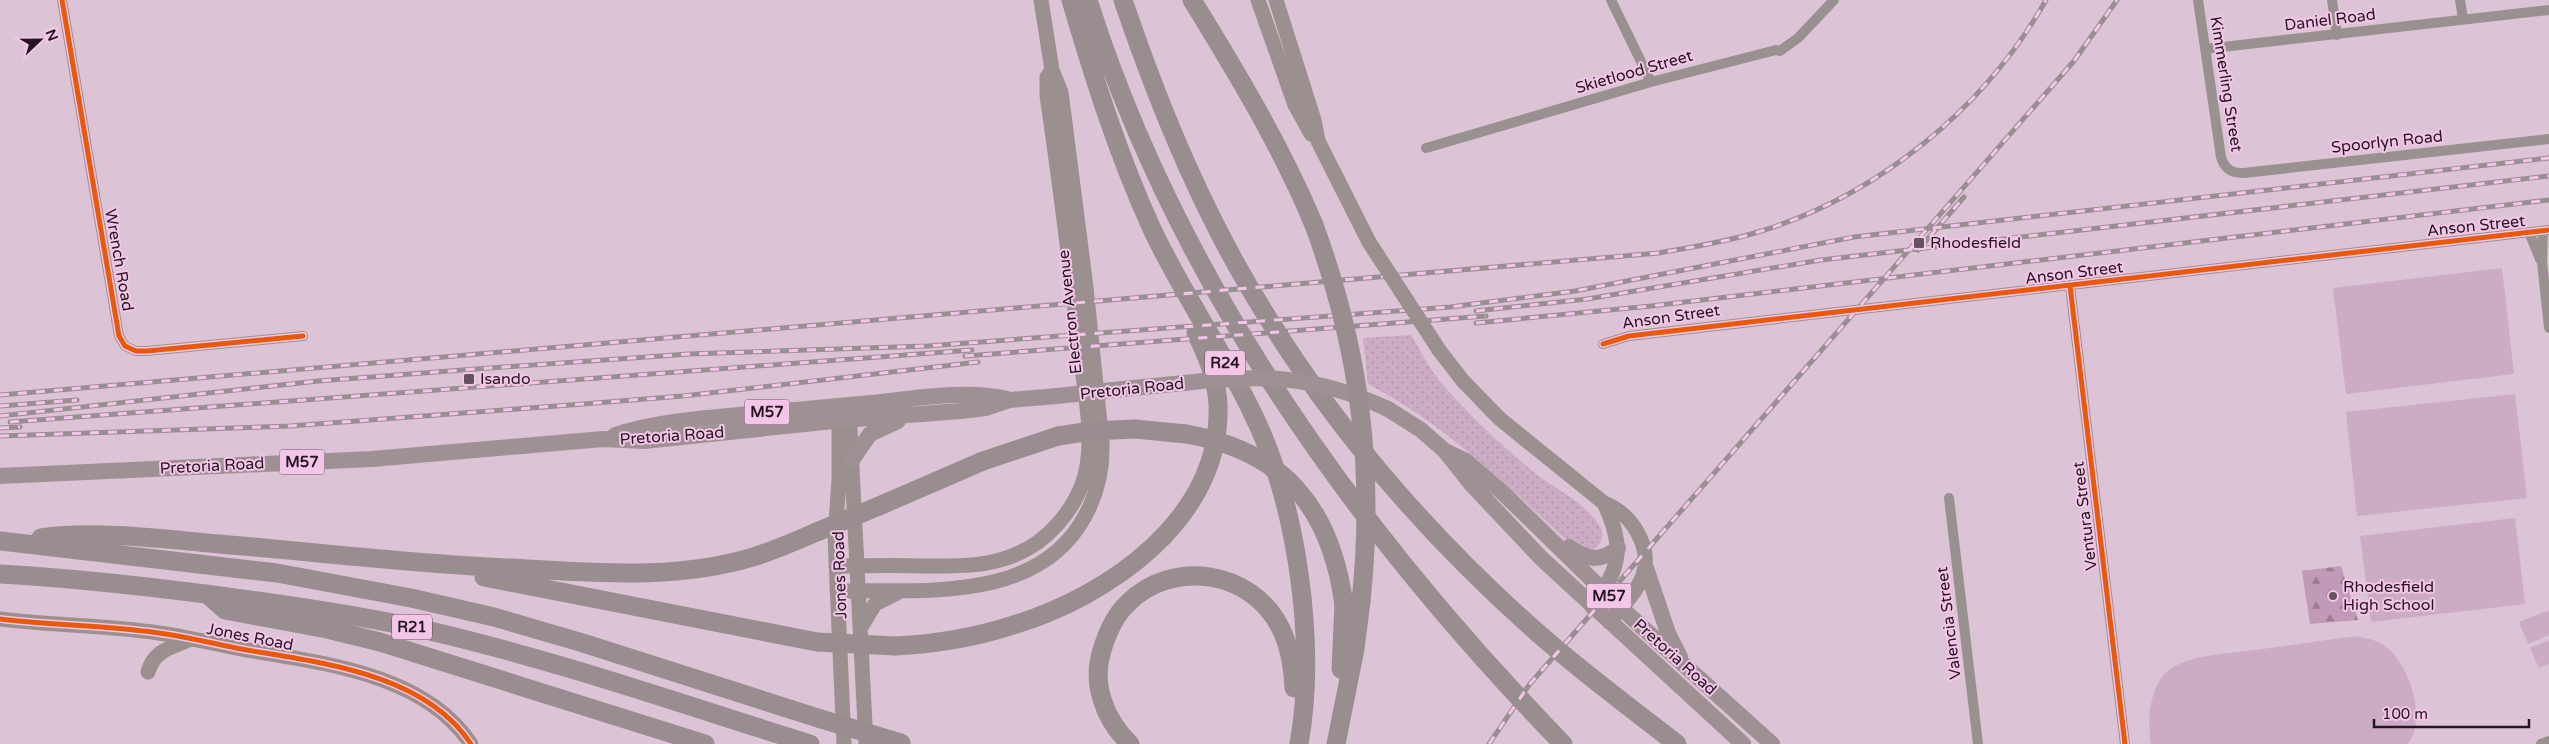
<svg xmlns="http://www.w3.org/2000/svg" width="2549" height="744" font-family="'Varela Round',sans-serif">
<style>
.green{fill:url(#green-dots)}
.forest{fill:url(#forest-firs)}
.pitch{fill:#ccacc4}
.lines{fill:none;stroke-linecap:round;stroke-linejoin:round}
.street{stroke:#99918f;stroke-width:10}
.secondary{stroke:#9b8f8f;stroke-width:15}
.primary{stroke:#9f9193;stroke-width:16}
.highway{stroke:#9a8d8f;stroke-width:19}
.rail-casing{stroke:#9a8e92;stroke-width:5}
.rail{stroke:#f3c6e8;stroke-width:3;stroke-dasharray:9;stroke-linecap:butt}
.secondary-bridge{stroke:#9b8f8f;stroke-width:15}
.primary-bridge{stroke:#9f9193;stroke-width:16}
.highway-bridge{stroke:#9a8d8f;stroke-width:19}
.cycleway-casing{stroke:#f3c6e8;stroke-width:8}
.cycleway{stroke:#e8590c;stroke-width:5}
.poi-dot{fill:#655260;stroke:#f3c6e8;stroke-width:2}
.labels{text-anchor:middle;dominant-baseline:central;stroke-width:4;stroke-linejoin:round;paint-order:stroke}
.shield{fill:#f3c6e8;stroke:#634a5d;stroke-width:1}
.shield-label{font-size:15px;font-weight:bold;fill:#251521}
.street-label{font-size:16px;fill:#251521;stroke:#f3c6e8}
.poi-label{font-size:16px;fill:#251521;stroke:#f3c6e8;text-anchor:start}
</style>
<defs>
<pattern id="green-dots" width="8" height="8" patternUnits="userSpaceOnUse" patternTransform="scale(1.25)"><rect width="8" height="8" fill="#ccacc4"/><path d="M2 2h.1M6 6h.1" fill="none" stroke="#af93a8" stroke-width="1.8" stroke-linecap="round"/></pattern>
<pattern id="forest-firs" width="22" height="20" patternUnits="userSpaceOnUse" patternTransform="scale(1.25)"><rect width="22" height="20" fill="#c09ab7"/><path d="M5 1l3.5 6h-7zM16 11l3.5 6h-7z" fill="#9c7c94"/></pattern>
</defs>
<rect width="100%" height="100%" fill="#dcc4d6"/>
<path class="green" d="M1411 335C1420 349 1428 367 1439 380 1467 414 1501 445 1535 473 1556 490 1584 501 1599 525 1607 538 1599 547 1589 553L1575 548C1510 489 1447 425 1368 384L1363 338Z"/>
<path class="forest" d="M2341 566 2358 620 2310 624 2302 571Z"/>
<path class="pitch" d="M2502 268 2514 374 2346 394 2333 288Z
M2515 394 2527 498 2357 516 2346 412Z
M2515 518 2525 604 2371 622 2360 536Z
M2549 610V635L2528 644 2519 622Z
M2357 636C2364 638 2373 639 2380 643 2408 657 2428 718 2408 744H2151C2147 721 2149 681 2173 667 2195 655 2223 654 2247 651 2284 646 2321 641 2357 636Z
M2549 640V664L2539 668 2530 648Z"/>
<g class="lines">
<path class="street" d="M62 0 119 336 125 346 136 351H147L303 336
M1611 0 1651 82
M2198 0 2221 157C2225 170 2232 173 2244 173L2549 139
M2332 0 2337 35
M2460 0 2463 19
M2205 49 2549 10
M1426 148 1651 82 1776 50 1780 51 1798 38 1834 0
M2543 231 2542 262 2549 328
M2529 232 2540 259
M2070 286 2125 744
M1603 344 1629 336 2549 230
M1949 498 1978 744
M2541 744 2549 741"/>
<path class="secondary" d="M1258 0 1295 105 1311 134
M1276 0 1314 120 1318 141 1369 242
M1439 350 1463 381 1500 419 1604 503C1619 509 1628 517 1636 530 1660 570 1634 593 1609 622
M839 408V480L835 536 844 744
M849 409 866 744
M836 566C864 566 891 565 919 566 953 566 987 568 1019 553 1047 541 1071 513 1082 485 1097 446 1084 388 1079 347 1070 263 1059 179 1047 95V77L1052 70
M837 591C921 589 1038 604 1085 516 1098 492 1103 470 1102 443L1086 287 1061 92 1052 70 1041 0
M1592 607C1621 567 1625 548 1604 503
M0 619C48 625 96 625 143 631 178 634 212 644 247 650 323 663 425 674 471 744
M861 627 875 604 897 593
M148 672C154 650 172 647 191 639"/>
<path class="primary" d="M1123 389 1184 383
M1388 409 1421 430 1445 451 1472 485 1541 558 1743 744
M615 435C655 422 697 419 739 415 783 411 827 407 871 403 910 399 970 389 1007 399
M1447 452 1466 461 1502 492 1621 608 1772 744
M852 460 870 434 898 421
M0 476 372 459 603 439 644 441 843 420 961 411 986 408 1010 400 1057 396
M1569 547C1588 560 1599 563 1618 548
M1646 568 1668 633 1680 657"/>
<path class="highway" d="M1071 0C1094 78 1118 155 1152 229 1181 291 1221 348 1251 410 1297 501 1317 643 1299 744
M1088 0C1178 284 1357 532 1563 744
M1123 0C1161 112 1207 223 1271 323 1345 441 1442 550 1547 641 1589 677 1633 710 1677 744
M1192 0C1237 73 1281 146 1314 225
M1135 429 1186 434
M879 506 983 461 1058 436
M41 538C94 530 165 539 219 544 316 552 412 564 510 568 591 572 674 581 753 557 776 550 798 540 819 531
M0 541 277 573 411 598 494 617 583 643 821 719
M0 574C86 579 172 589 257 601 315 609 373 618 430 631 559 661 684 705 810 744
M484 577 817 642
M207 594 225 610 327 629 380 642 705 744
M895 646C934 644 973 638 1010 626 1108 597 1222 519 1218 405 1217 379 1207 356 1196 333
M1341 669 1344 605
M1130 744C1105 720 1091 684 1102 650 1107 634 1114 616 1127 604 1172 558 1253 570 1281 629 1290 647 1293 668 1294 688
M1336 744 1355 649 1361 601"/>
<g class="rail-casing">
<path id="rail" d="M1918 250 1964 197
M1476 311 1587 299 1821 260 2549 176
M1476 323 1651 306 2549 200
M965 356 1486 316
M0 395 1659 253C1692 247 1726 242 1758 232 1878 196 1985 108 2046 0
M0 406 77 400
M0 416 318 381 476 369 689 354 927 346 1450 307 1575 291 1854 237 2549 158
M10 422 972 350
M0 428 20 427
M0 436 290 426 583 404 683 396 978 362
M1489 744 1529 685 2074 61 2117 0"/>
</g>
<use href="#rail" class="rail"/>
<path class="secondary-bridge" d="M1369 242 1439 350"/>
<path class="primary-bridge" d="M1184 383C1263 374 1314 375 1388 409
M1057 396 1123 389"/>
<path class="highway-bridge" d="M1314 225C1360 350 1375 469 1361 601
M1186 434C1284 451 1331 508 1344 605
M1058 436 1091 431 1135 429
M819 531 879 506
M817 642 895 646
M821 719 901 743"/>
<g class="cycleway-casing">
<path id="cycleway" d="M62 0 119 336 125 346 136 351H147L303 336
M2070 286 2125 744
M1603 344 1629 336 2549 230
M0 619C48 625 96 625 143 631 178 634 212 644 247 650 323 663 425 674 471 744"/>
</g>
<use href="#cycleway" class="cycleway"/>
</g>
<g class="poi-dot">
<rect x="1913" y="237" width="12" height="12" rx="2.5"/>
<rect x="463" y="373" width="12" height="12" rx="2.5"/>
<circle cx="2333" cy="596" r="5"/>
</g>
<g class="labels">
<g class="shield">
<rect x="1205" y="350.5" width="40" height="25" rx="4"/>
<rect x="744.5" y="399.5" width="45" height="25" rx="4"/>
<rect x="279.5" y="449.5" width="45" height="25" rx="4"/>
<rect x="1586.5" y="583.5" width="45" height="25" rx="4"/>
<rect x="392" y="614.5" width="40" height="25" rx="4"/>
</g>
<g class="shield-label">
<text x="1225" y="363">R24</text>
<text x="767" y="412">M57</text>
<text x="302" y="462">M57</text>
<text x="1609" y="596">M57</text>
<text x="412" y="627">R21</text>
</g>
<g class="street-label">
<text transform="translate(2330 20) rotate(-7)">Daniel Road</text>
<text transform="translate(1634 72) rotate(-16)">Skietlood Street</text>
<text transform="translate(2226 84) rotate(81)">Kimmerling Street</text>
<text transform="translate(2387 142) rotate(-6)">Spoorlyn Road</text>
<text transform="translate(2476 226) rotate(-6)">Anson Street</text>
<text transform="translate(119 260) rotate(80)">Wrench Road</text>
<text transform="translate(2074 273) rotate(-7)">Anson Street</text>
<text transform="translate(1070 312) rotate(-96)">Electron Avenue</text>
<text transform="translate(1671 317) rotate(-8)">Anson Street</text>
<text transform="translate(1132 389) rotate(-6)">Pretoria Road</text>
<text transform="translate(672 436) rotate(-4)">Pretoria Road</text>
<text transform="translate(212 466) rotate(-3)">Pretoria Road</text>
<text transform="translate(2085 516) rotate(-97)">Ventura Street</text>
<text transform="translate(840 575) rotate(-92)">Jones Road</text>
<text transform="translate(1949 623) rotate(-97)">Valencia Street</text>
<text transform="translate(250 637) rotate(11)">Jones Road</text>
<text transform="translate(1675 657) rotate(42)">Pretoria Road</text>
</g>
<g class="poi-label">
<text x="1930" y="243">Rhodesfield</text>
<text x="480" y="379">Isando</text>
<text x="2343" y="587">Rhodesfield<tspan x="2343" dy="18">High School</tspan></text>
</g>
</g>
<g transform="translate(40 40) rotate(68)" stroke="#f3c6e8" stroke-width="4" paint-order="stroke">
<path d="M0-4L9 19L0 12L-9 19Z" fill="#251521"/>
<text y="-8" font-size="14" font-weight="bold" text-anchor="middle" fill="#251521">N</text>
</g>
<path d="M2374 719v8h155v-8" fill="none" stroke="#251521" stroke-width="2.5"/>
<text x="2382" y="719" font-size="15" fill="#251521" stroke="#f3c6e8" stroke-width="4" paint-order="stroke">100 m</text>
</svg>
